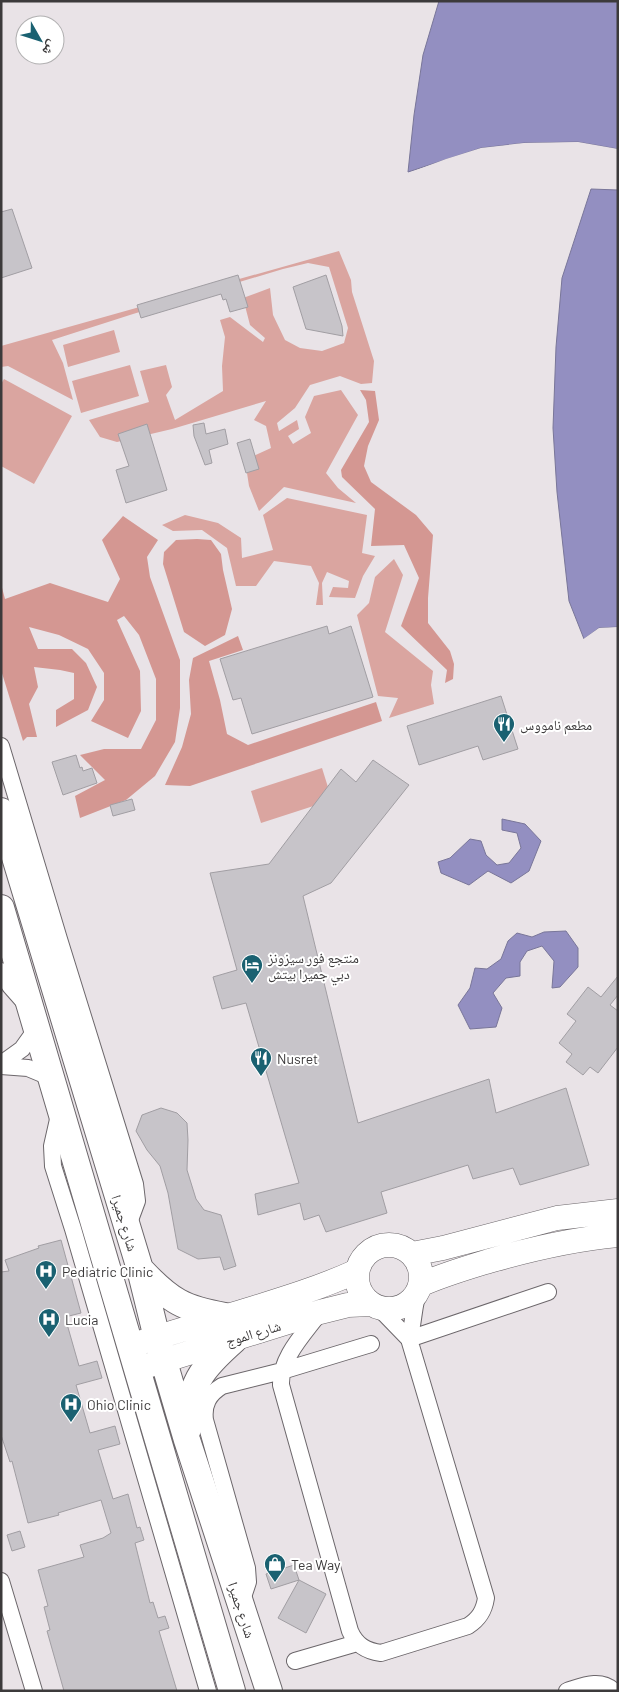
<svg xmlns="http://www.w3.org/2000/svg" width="619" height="1692" font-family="Barlow,'Noto Naskh Arabic',sans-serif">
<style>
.green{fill:#daa5a0}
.forest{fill:#d49792}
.water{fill:#938fc1;stroke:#797699}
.pier{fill:#e9e3e7}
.building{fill:#c7c4c9;stroke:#a19ea3}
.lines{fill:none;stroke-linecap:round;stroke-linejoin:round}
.street-casing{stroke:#6c676b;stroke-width:18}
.secondary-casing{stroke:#6c676b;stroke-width:25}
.primary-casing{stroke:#6c676b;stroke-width:28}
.street{stroke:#fff;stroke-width:16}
.secondary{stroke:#fff;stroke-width:24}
.primary{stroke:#fff;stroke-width:26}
.labels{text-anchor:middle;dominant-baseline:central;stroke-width:4;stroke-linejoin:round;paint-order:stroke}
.poi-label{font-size:14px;fill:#3c3a3b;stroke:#fff;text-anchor:start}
.street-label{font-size:14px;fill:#3c3a3b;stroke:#fff}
</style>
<rect width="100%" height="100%" fill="#e9e3e7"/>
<path class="green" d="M339 251 351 280 352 292 374 361 372 383 361 384 340 376 310 385 295 408 277 423 279 431 297 420 299 429 288 436 293 444 311 433 305 417 314 396 341 390 358 415 326 473 338 488 356 503 284 487 259 511 249 486 245 460 271 448 266 426 254 420 266 401 172 429 117 442 100 437 89 420 149 402 140 371 166 365 172 387 166 395 175 420 223 391 222 366 225 337 220 320 230 317 263 342 265 338 250 325 243 298 270 288 273 315 285 340 300 348 322 351 344 343 348 328 329 267 308 263 283 269 133 314 52 340 63 363 73 400 8 366 1 367V346Z
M114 330 120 352 68 367 63 345Z
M130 365 139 396 81 413 72 381Z
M4 379 72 416 34 484 1 466V384Z
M287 498 367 515 362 553 375 556 363 576 355 598 329 597 333 587 348 588 349 581 327 572 322 583 323 605H316L319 583 311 566 274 561 256 586H236L227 548 202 530 173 531 162 525 185 515 218 523 241 538 242 558 273 550 263 515Z
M394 559 403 575 385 632 433 671 431 685 434 704 389 718 398 698 378 696 357 615 369 603 375 577Z
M322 768 332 800 261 823 251 791Z"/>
<path class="forest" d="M360 390 375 391 379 420 368 446 364 466 371 482 416 515 433 535 428 598V623L450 651 454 664 453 679 445 683 447 670 401 626 419 578 404 545 371 546 375 509 342 477 341 470 369 422 366 400Z
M123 516 158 540 147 557 150 577 180 660V708L175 742 155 776 126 800 80 818 75 796 105 780 80 755 104 749H141L156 720V679L139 635 124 616 117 620 140 671 141 711 128 738 91 721 104 700V673L88 649 59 635 29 627 38 649H72L86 663 97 687 88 710 56 727V710L74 699V673L60 670 34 667 38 687 29 704 37 737H27L23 741 1 670V584L5 599 50 583 108 602 120 579 102 540Z
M197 539 211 540 221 554 223 570 232 609 225 635 205 646 184 632 163 564 164 552 176 540Z
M238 636 243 650 209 661 220 700 227 734 248 745 376 702 382 721 190 786 165 785 182 747 191 714 189 680 193 658Z"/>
<path class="water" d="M439 1H618V149L578 142 524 143 481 148 408 172 414 115 423 55Z
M591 189 618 190V627L599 628 584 639 569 601 557 492 553 428 556 347 562 278Z
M502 819 525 824 541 841 529 871 511 883 488 871 469 885 441 873 438 862 450 858 470 839 481 841 486 855 497 865 509 863 521 848 517 833 502 830Z
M566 931 578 948V967L560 987 552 988 554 961 542 946 527 951 520 962V976L506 978 493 993 502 1008 496 1027 470 1029 458 1005 470 988 475 968 487 969 501 959 508 941 517 933 532 937 544 932Z"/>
<path class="pier" d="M578 142 618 149V151L578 145H524L482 151 409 175 406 174 446 159 481 148 524 143Z
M618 627V630H600L585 641 582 640 599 628Z"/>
<path class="building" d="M12 209 32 268 1 278V212Z
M238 275 248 307 230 312 226 299 223 300 221 294 141 318 137 305Z
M326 275 342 326 343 336 306 329 293 287Z
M204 423 206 434 225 429 228 444 209 450 212 463 205 465 194 436 193 425Z
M147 424 167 490 126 503 116 470 129 466 118 434Z
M250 439 259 469 246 473 237 443Z
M327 626 329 634 351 626 373 697 252 734 241 698 233 700 220 659Z
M501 696 518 749 483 760 478 746 419 765 407 726Z
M76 755 80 768 82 767 83 771 92 768 97 783 63 795 52 762Z
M373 760 409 785 331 883 303 896 358 1123 489 1079 496 1113 566 1088 589 1165 520 1185 513 1168 473 1179 468 1165 381 1192 387 1213 326 1232 319 1215 304 1220 300 1203 258 1215 255 1194 299 1183 246 1003 222 1009 213 977 237 970 210 873 269 864 341 769 356 782Z
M132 799 135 810 113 816 110 805Z
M618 976V995L610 1005 618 1011V1047L598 1073 590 1067 583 1075 566 1062 572 1054 559 1043 576 1021 567 1014 588 987 601 997Z
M161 1108 177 1113 187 1123 188 1140 187 1170 196 1199 204 1210 221 1215 236 1266 224 1270 220 1257 198 1259 178 1249 168 1193 160 1166 147 1150 136 1131 142 1115Z
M61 1240 81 1313 65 1317 79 1366 97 1361 102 1378 76 1385 90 1433 115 1426 120 1444 98 1450 113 1499 128 1494 137 1528 140 1527 144 1540 135 1543 150 1603 153 1602 158 1618 165 1616 169 1628 159 1631 177 1691H64L47 1631 50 1630 44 1607 48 1606 38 1570 84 1557 80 1545 103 1538 111 1533 101 1500 58 1513 59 1515 28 1523 12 1461 10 1462 1 1435V1272L9 1271 5 1260 39 1248 38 1246Z
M20 1531 25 1547 12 1551 7 1535Z
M294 1565 299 1580 271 1589 266 1574Z
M299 1580 326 1594 306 1633 278 1618Z"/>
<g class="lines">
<g class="street-casing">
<path id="street" d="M1 746 59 939 135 1184 137 1201 127 1228
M1 971 10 986 25 1003
M1 1064 22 1049 37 1028
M1 1066 28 1068 52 1078
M59 1115 52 1146 53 1166 73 1229 208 1691
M320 1312C305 1333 280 1357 281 1385L350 1631C356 1645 366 1651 381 1653L468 1626C479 1619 484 1611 486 1598L409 1339 379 1308
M409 1339 548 1292
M409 1339C414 1323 413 1306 419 1289
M1 1581 34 1691
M241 1603 248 1582 247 1568 205 1420C203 1404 209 1394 222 1386L282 1371 371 1344
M295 1661 357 1643
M567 1691C583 1686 600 1678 614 1691"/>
</g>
<g class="secondary-casing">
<path id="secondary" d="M357 1277a32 32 0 1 1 64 0a32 32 0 1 1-64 0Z
M412 1254 443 1248 557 1218 618 1211
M420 1285C442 1275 466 1268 489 1261 531 1249 574 1239 618 1235
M130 1346C167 1334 204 1323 241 1312 280 1300 320 1288 357 1271
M137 1369 320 1312 348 1305 371 1304"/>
</g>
<g class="primary-casing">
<path id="primary" d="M1 811 140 1269 157 1338 187 1440 269 1691
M1 908 232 1691
M141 1270C170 1301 184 1309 225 1316
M188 1429C191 1382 199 1371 234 1340"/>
</g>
<use href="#street" class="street"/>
<use href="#secondary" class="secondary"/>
<use href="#primary" class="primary"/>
</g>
<defs>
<g id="restaurant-pin" transform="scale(1.125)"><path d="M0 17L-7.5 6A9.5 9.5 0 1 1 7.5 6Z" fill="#1a6171" stroke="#fff"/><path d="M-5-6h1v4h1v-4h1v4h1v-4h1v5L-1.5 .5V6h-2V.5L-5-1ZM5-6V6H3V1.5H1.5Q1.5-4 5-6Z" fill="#fff"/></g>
<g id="hotel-pin" transform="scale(1.125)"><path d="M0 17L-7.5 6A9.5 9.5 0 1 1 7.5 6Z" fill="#1a6171" stroke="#fff"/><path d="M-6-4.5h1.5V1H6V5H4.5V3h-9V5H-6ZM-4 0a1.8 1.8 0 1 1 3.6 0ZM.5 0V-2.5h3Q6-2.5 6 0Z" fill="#fff"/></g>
<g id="hospital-pin" transform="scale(1.125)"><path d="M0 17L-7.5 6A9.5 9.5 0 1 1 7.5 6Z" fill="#1a6171" stroke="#fff"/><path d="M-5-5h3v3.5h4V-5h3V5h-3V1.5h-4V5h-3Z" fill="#fff"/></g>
<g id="shop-pin" transform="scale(1.125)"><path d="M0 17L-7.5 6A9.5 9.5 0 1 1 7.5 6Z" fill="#1a6171" stroke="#fff"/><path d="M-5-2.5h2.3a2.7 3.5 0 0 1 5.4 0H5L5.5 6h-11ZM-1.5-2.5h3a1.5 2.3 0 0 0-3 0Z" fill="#fff"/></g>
</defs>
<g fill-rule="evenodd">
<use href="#restaurant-pin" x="504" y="724"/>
<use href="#hotel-pin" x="252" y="965"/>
<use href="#restaurant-pin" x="261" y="1058"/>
<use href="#hospital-pin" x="46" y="1271"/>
<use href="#hospital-pin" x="49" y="1319"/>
<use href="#hospital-pin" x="71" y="1404"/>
<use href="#shop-pin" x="275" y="1564"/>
</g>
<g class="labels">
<g class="poi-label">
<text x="520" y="724">مطعم نامووس</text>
<text x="268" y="957">منتجع فور سيزونز<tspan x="268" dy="16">دبي جميرا بيتش</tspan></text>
<text x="277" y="1058">Nusret</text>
<text x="62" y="1271">Pediatric Clinic</text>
<text x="65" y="1319">Lucia</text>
<text x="87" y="1404">Ohio Clinic</text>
<text x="291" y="1564">Tea Way</text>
</g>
<g class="street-label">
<text transform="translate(125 1223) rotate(73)">شارع جميرا</text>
<text transform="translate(253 1333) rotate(-17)">شارع الموج</text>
<text transform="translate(242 1610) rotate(72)">شارع جميرا</text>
</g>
</g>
<rect width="619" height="1692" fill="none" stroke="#3c3a3b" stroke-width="5"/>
<g transform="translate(40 40) rotate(129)"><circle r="24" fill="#ffffff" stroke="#b1b0b1"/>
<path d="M0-4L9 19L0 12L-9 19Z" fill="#1a6171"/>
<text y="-8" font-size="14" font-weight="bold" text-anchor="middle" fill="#3c3a3b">ش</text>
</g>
</svg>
